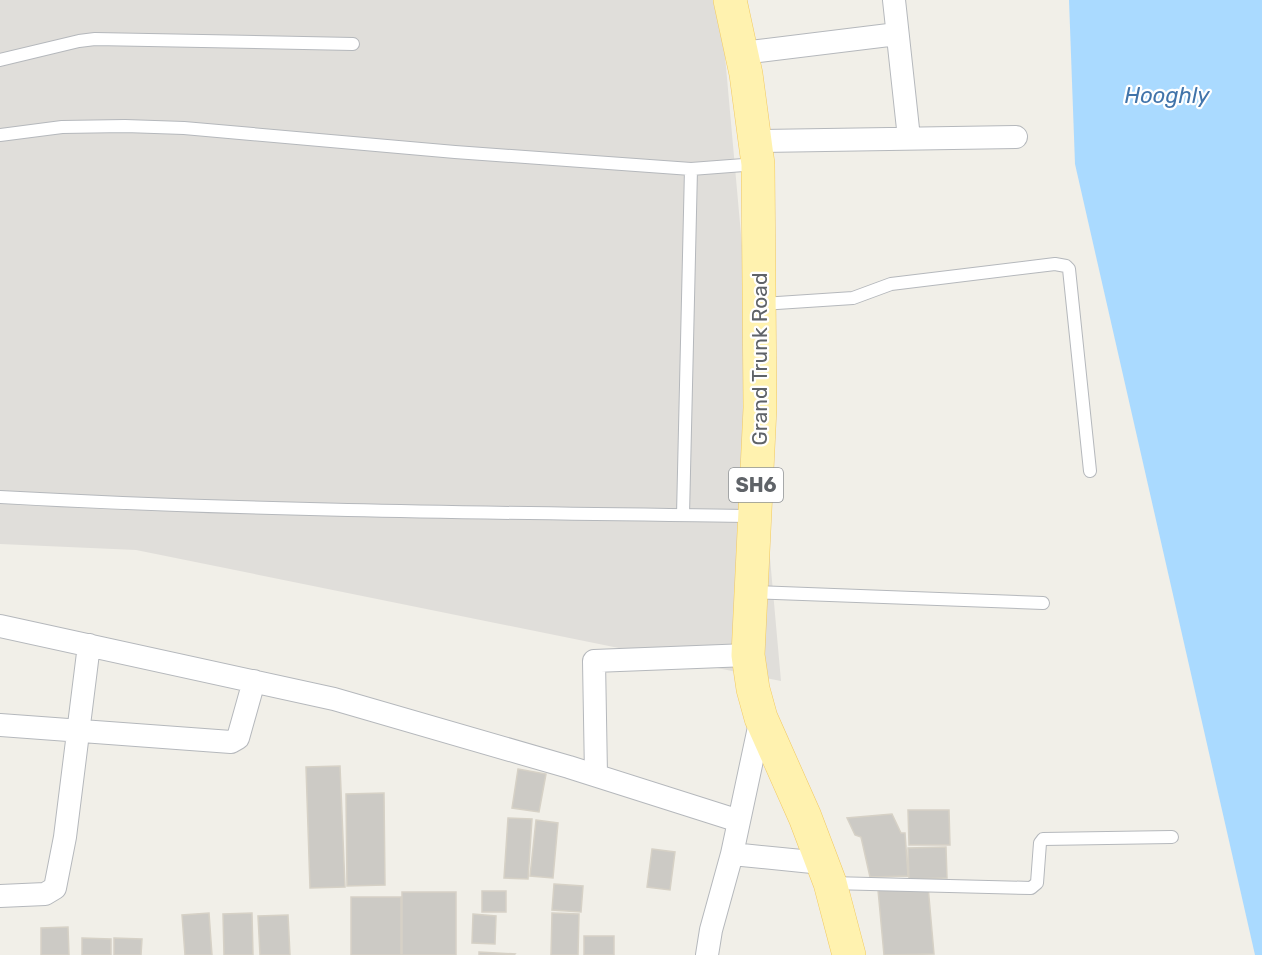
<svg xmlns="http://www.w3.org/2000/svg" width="1262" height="955" font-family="Rubik,sans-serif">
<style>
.industrial{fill:#e0deda}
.water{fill:#aadaff}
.building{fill:#cccac5;stroke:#d6d1c6;stroke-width:1.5}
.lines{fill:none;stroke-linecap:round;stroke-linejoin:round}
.lane-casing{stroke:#b5b8bc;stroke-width:14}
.street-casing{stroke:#b5b8bc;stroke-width:24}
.primary-casing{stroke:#f2c960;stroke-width:34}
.lane{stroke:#fff;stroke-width:12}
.street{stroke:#fff;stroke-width:22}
.primary{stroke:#fff2af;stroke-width:33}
.labels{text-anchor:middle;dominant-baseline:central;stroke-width:4.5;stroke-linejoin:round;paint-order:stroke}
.shield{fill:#fff;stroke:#8f9295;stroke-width:1.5}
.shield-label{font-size:20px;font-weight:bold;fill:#5f6368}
.street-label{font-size:21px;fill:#5f6368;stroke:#fff}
.water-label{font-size:22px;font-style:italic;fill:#4174aa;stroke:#fff}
</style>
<rect width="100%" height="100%" fill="#f1efe8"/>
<path class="industrial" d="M0 0H720L781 681 136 550 0 544Z"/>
<path class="water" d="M1069 0H1262V955H1255L1075 164Z"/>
<path class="building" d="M340 766 345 887 310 888 306 767Z
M518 769 546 774 539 812 512 808Z
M384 793 385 885 347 886 346 794Z
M908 810H949L950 845H909Z
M892 814 901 833H905L908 876 870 877 861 837 855 835 847 818Z
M508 818 532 819 528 879 504 878Z
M536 820 558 823 553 878 530 876Z
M946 847 947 878 909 879 908 848Z
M652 849 675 852 670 890 647 887Z
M554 884 583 886 581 912 552 910Z
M928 886 934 954 884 955 878 890Z
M482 891H506V912H482Z
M402 892H456V955H402Z
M351 897H401V955H351Z
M209 913 212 955H185L182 915Z
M252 913 253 955H224L223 914Z
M552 913 579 914 578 955H551Z
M473 914 496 916 495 944 472 943Z
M288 915 290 955H260L258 916Z
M68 927 69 955H41V928Z
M584 936H614V955H584Z
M82 938 111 939V955H82Z
M114 938 142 939 141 955H114Z
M479 952 515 954 514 955H479Z"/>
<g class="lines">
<g class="lane-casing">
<path id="lane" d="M0 60 79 41 95 39 353 44
M0 135 62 127 125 126 184 128 455 152 691 169 757 164
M761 304 853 298 891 284 1055 264 1066 266 1069 269 1090 471
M0 497C251 511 503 513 754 516
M683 515 691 169
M752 592 1043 603
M831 883 1031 888 1037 883 1040 843 1043 839 1172 837"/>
</g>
<g class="street-casing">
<path id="street" d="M894 0 909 138
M742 53 897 34
M756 141 1016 137
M0 626 334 699 569 767 739 821
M0 725 231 742 238 738 254 681
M596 775 594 661 748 655
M732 854 822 863
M0 896 45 894 55 888 65 837 89 645
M707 955 711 930 732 854 761 718"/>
</g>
<g class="primary-casing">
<path id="primary" d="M730 0 746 74 758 164 760 408 748 655 753 689 761 718 805 817 830 883 849 955"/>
</g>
<use href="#lane" class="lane"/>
<use href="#street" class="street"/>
<use href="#primary" class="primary"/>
</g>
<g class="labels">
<rect class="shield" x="729" y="468" width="54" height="34" rx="4.5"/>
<g class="shield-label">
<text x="756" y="485">SH6</text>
</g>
<g class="street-label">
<text transform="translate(759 359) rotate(-90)">Grand Trunk Road</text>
</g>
<g class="water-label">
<text x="1167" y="95">Hooghly</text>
</g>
</g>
</svg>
